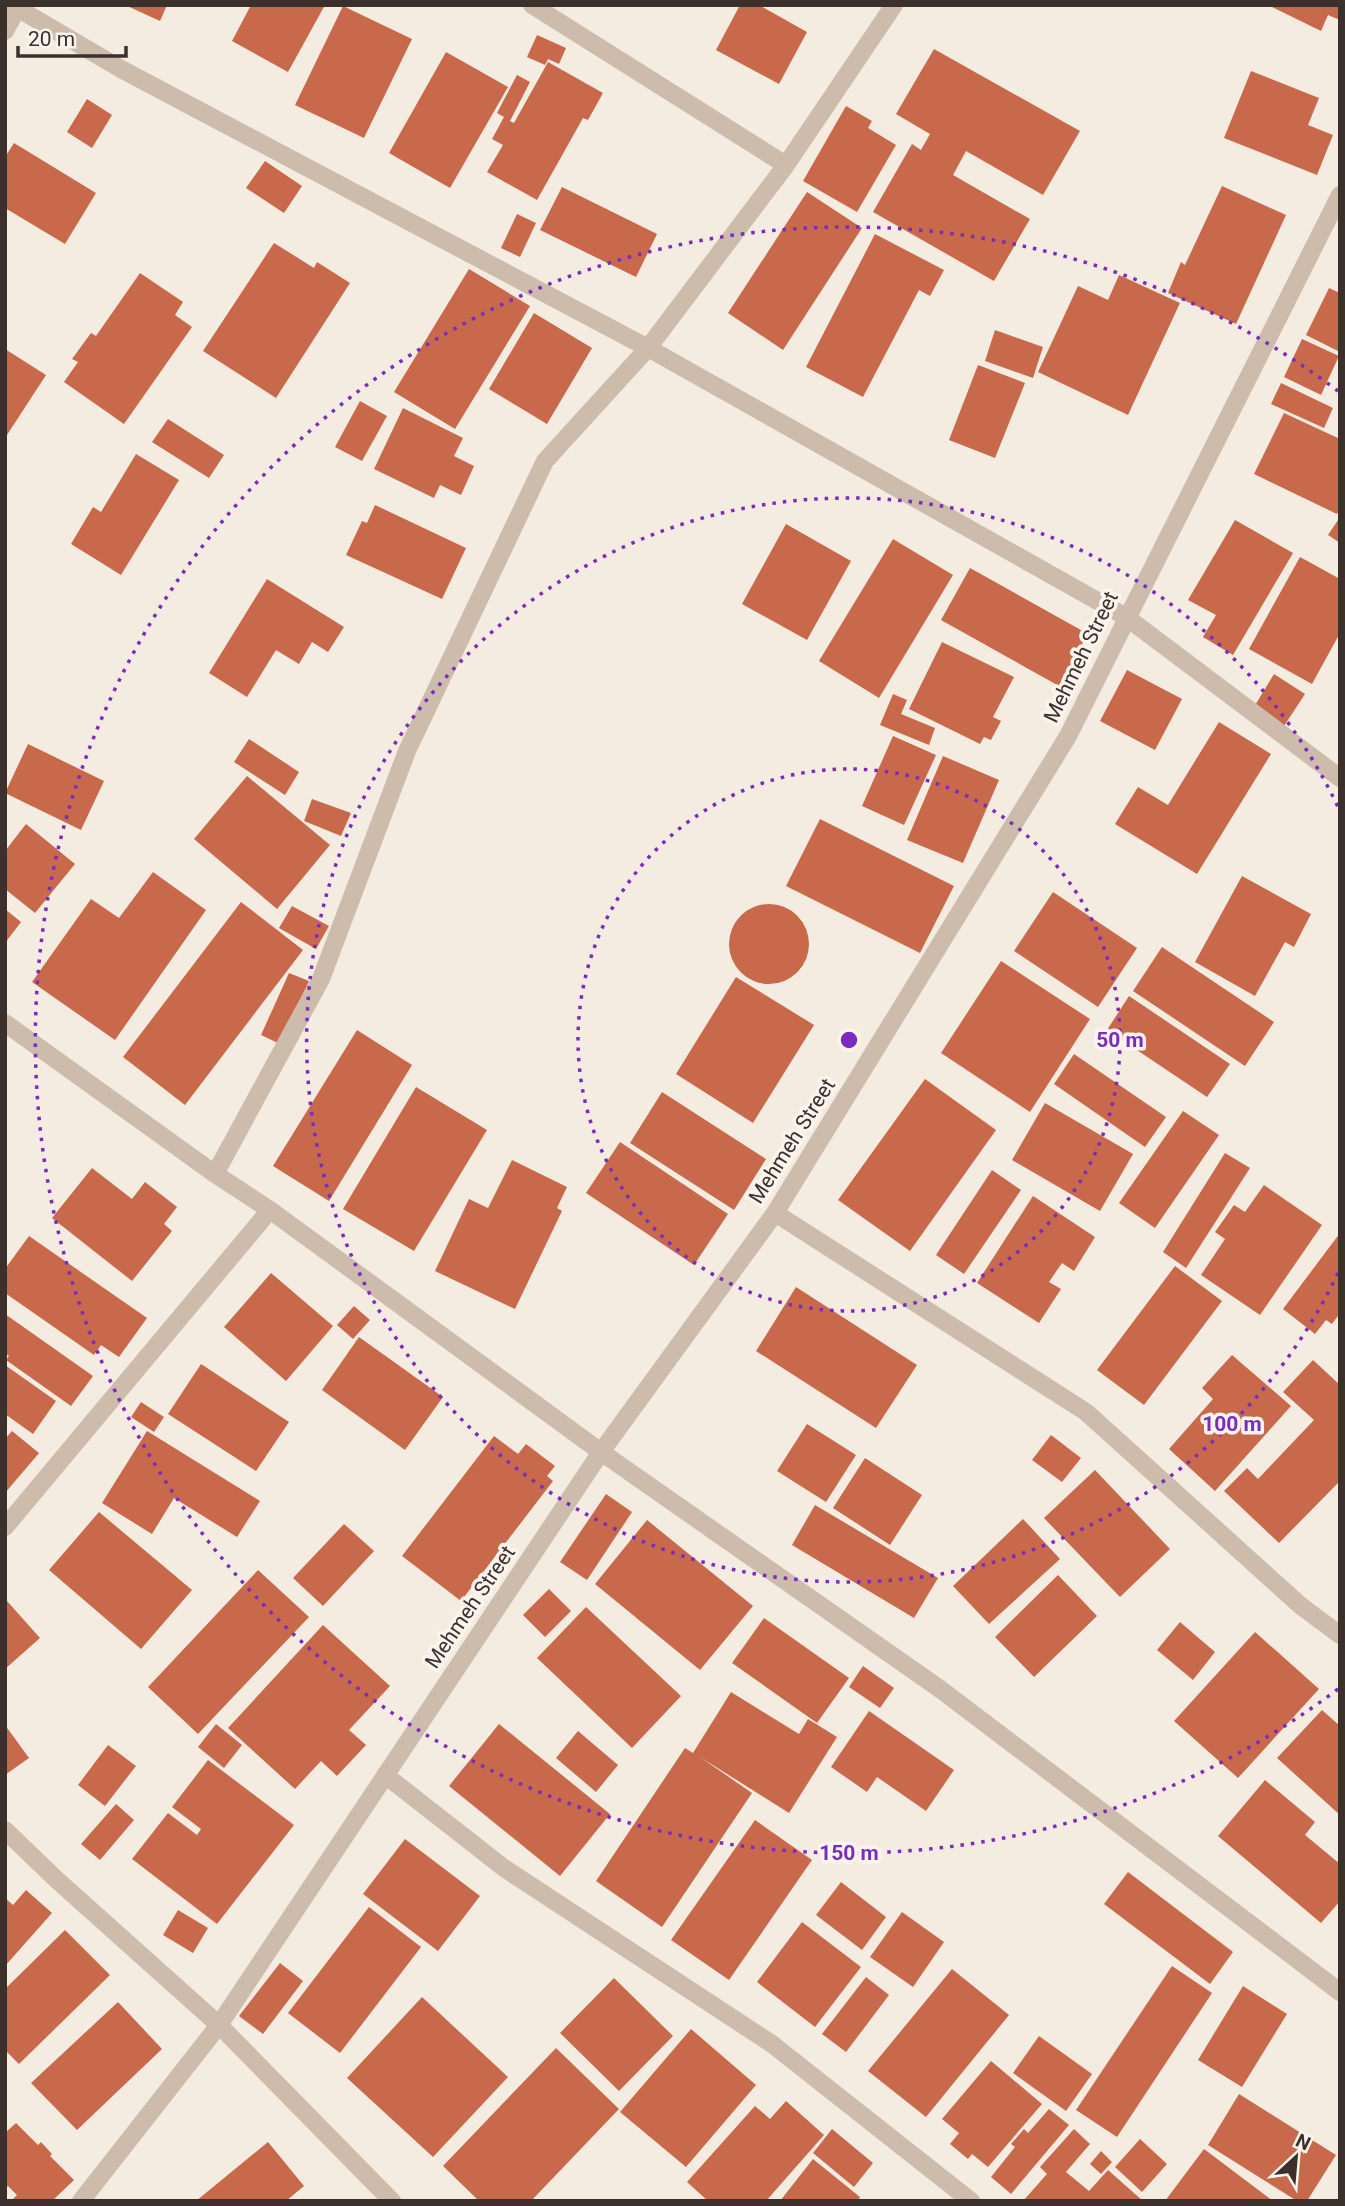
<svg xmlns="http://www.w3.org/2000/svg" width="1345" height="2206" font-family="Roboto,sans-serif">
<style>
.building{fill:#c8694b}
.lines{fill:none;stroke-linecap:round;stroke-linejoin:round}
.street{stroke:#cdbbac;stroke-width:18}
.ring{fill:none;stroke:#7b2cbf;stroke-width:3.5;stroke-dasharray:3.5 7}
.labels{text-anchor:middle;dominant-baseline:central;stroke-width:7;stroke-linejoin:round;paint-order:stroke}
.street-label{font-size:21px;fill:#3b302b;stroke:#fbf5ee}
.centre{fill:#7b2cbf;stroke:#fbf5ee;stroke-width:3.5}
.ring-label{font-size:21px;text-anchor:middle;font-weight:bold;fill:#7b2cbf;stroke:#fbf5ee;stroke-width:7;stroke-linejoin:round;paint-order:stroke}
</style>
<rect width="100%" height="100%" fill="#f4ebe1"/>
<path class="building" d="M125 5H167L160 21Z
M251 5H325L288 72 232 41Z
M740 5H759L807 32 779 84 716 50Z
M1268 5H1340V20L1328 15 1321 31Z
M343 6 412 39 364 138 295 105Z
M537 35 566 48 559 64 548 59 545 65 527 57Z
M934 49 1080 131 1043 195 966 151 953 175 1030 219 994 281 873 212 912 144 921 150 930 134 896 114Z
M446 52 508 87 450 188 389 153Z
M548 62 603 93 588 120 583 118 537 200 487 172 503 145 492 139 504 117 497 113 517 75 530 82 510 121 514 123Z
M1251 71 1319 98 1308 125 1333 135 1317 175 1224 138Z
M87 99 112 115 92 148 67 132Z
M846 106 872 121 868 128 896 145 857 212 803 181Z
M14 143 96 193 65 244 5 208V157Z
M265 161 302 186 284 213 246 188Z
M1222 186 1286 215 1236 324 1168 293 1181 262 1185 265Z
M562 187 657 234 636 277 540 230Z
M807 192 862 228 783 350 728 313Z
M517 214 536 223 520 257 501 248Z
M875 234 944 270 930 296 919 290 863 397 806 367Z
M274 243 314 268 317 262 350 283 276 398 203 351Z
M469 269 530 306 455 429 394 392Z
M140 273 183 302 175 315 192 327 124 424 64 382 78 362 72 359 91 333 96 336Z
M1119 275 1180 303 1128 415 1038 372 1078 286 1108 300Z
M1329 288 1340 293V352L1306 335Z
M534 313 592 348 547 424 489 389Z
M995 330 1043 347 1033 378 985 361Z
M1302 339 1339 356 1321 395 1284 377Z
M5 349 46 375 5 438Z
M978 365 1025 383 995 458 949 440Z
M1281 383 1333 408 1324 428 1271 404Z
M360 401 387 416 362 461 335 447Z
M403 408 463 438 454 456 474 466 461 495 440 485 434 498 374 469Z
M1284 413 1340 439V508L1337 514 1254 474Z
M168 419 224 455 209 478 152 442Z
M136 454 179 480 121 575 71 544 93 507 101 512Z
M375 505 466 548 442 599 346 555 362 521 367 523Z
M1340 517V543L1328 535Z
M1235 520 1293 553 1233 655 1203 637 1216 615 1188 600Z
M786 524 851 561 807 640 742 604Z
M893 539 953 575 879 698 819 661Z
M1300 557 1340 579V633L1312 684 1249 649Z
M970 568 1088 634 1059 686 941 620Z
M267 579 344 627 328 652 312 642 299 664 276 650 247 697 209 673Z
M942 642 1014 677 993 717 1001 721 991 740 984 737 980 744 909 709Z
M1127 670 1182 699 1155 750 1100 721Z
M1274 674 1305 694 1284 726 1254 707Z
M893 694 907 700 901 714 935 728 929 745 880 725Z
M1219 722 1271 754 1197 874 1115 824 1138 787 1168 805Z
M893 736 936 755 904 825 862 806Z
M249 739 299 772 285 795 234 762Z
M28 744 104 781 81 830 5 793Z
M943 756 999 780 963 863 907 840Z
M247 776 330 845 277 909 194 839Z
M312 799 351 813 341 836 304 821Z
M820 819 954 886 920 953 786 886Z
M26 824 75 864 35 913 5 889V851Z
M153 872 206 910 115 1040 32 982 91 899 119 918Z
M1242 876 1311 914 1294 947 1285 942 1255 996 1195 962Z
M1053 892 1137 948 1098 1007 1014 951Z
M241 902 303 950 185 1105 123 1057Z
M729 944a40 40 0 1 1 80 0a40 40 0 1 1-80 0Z
M292 906 329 926 316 949 279 928Z
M5 909 21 922 5 943Z
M1162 947 1274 1022 1245 1066 1133 991Z
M1001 961 1090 1019 1030 1112 941 1053Z
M289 973 309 981 280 1044 261 1035Z
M736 977 814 1025 753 1123 676 1074Z
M1129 996 1230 1064 1207 1097 1107 1030Z
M357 1030 412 1065 329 1201 273 1166Z
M1074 1054 1166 1117 1145 1147 1054 1084Z
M925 1079 996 1130 910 1251 838 1200Z
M416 1087 487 1130 414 1251 343 1209Z
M662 1092 766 1159 734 1210 630 1143Z
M1045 1103 1133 1154 1100 1211 1012 1160Z
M1183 1111 1219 1135 1155 1228 1119 1203Z
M620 1142 728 1214 694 1265 586 1193Z
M1225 1153 1250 1168 1186 1268 1163 1252Z
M512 1160 567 1187 557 1208 562 1211 515 1309 435 1271 469 1199 488 1208Z
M92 1168 132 1199 145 1182 177 1207 164 1224 172 1231 132 1281 52 1218Z
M992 1170 1021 1190 964 1274 936 1255Z
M1264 1185 1322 1225 1260 1315 1201 1275 1225 1239 1215 1232 1234 1205 1245 1212Z
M1033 1196 1095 1237 1074 1271 1062 1263 1049 1282 1061 1289 1039 1323 977 1283Z
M1340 1233V1313L1332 1324 1326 1320 1315 1334 1283 1309Z
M29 1236 147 1318 119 1357 101 1345 94 1355 5 1293V1269Z
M1175 1266 1222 1301 1144 1405 1097 1370Z
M271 1273 333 1326 286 1381 224 1327Z
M796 1287 917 1365 876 1428 756 1351Z
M354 1306 370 1320 353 1339 337 1325Z
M5 1314 93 1376 71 1406 6 1360 9 1356 5 1353Z
M359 1337 443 1397 405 1450 322 1390Z
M1232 1355 1291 1406 1215 1491 1169 1449 1213 1399 1202 1388Z
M1313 1360 1340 1385V1481L1279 1543 1224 1491 1247 1468 1258 1479 1314 1420 1283 1392Z
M201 1364 289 1422 256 1471 168 1414Z
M5 1365 56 1401 33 1434 5 1414Z
M141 1402 164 1417 154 1432 131 1417Z
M807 1424 856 1455 826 1502 777 1471Z
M12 1431 39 1453 5 1493V1439Z
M147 1431 260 1501 237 1537 174 1498 152 1534 102 1503Z
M1051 1435 1081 1458 1062 1482 1032 1460Z
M494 1436 518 1454 526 1444 555 1466 547 1476 553 1481 461 1601 402 1556Z
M865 1458 922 1495 890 1545 833 1508Z
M1095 1470 1170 1549 1120 1597 1044 1518Z
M606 1494 632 1512 587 1580 560 1562Z
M815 1505 938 1578 914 1618 792 1545Z
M99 1512 192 1590 141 1649 49 1570Z
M1023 1519 1060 1559 989 1624 953 1586Z
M647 1520 753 1606 700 1670 595 1584Z
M344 1524 374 1551 323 1606 293 1578Z
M258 1570 309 1617 198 1734 148 1687Z
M1058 1575 1097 1616 1034 1677 995 1637Z
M549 1589 571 1611 545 1637 523 1615Z
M7 1601 40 1638 5 1669V1603Z
M586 1607 681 1696 632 1748 537 1658Z
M764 1618 849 1678 817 1723 732 1663Z
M1180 1622 1215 1652 1193 1680 1157 1650Z
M323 1625 390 1686 349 1730 366 1745 337 1776 321 1761 295 1789 228 1728Z
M1255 1632 1319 1689 1238 1778 1174 1721Z
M863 1666 894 1688 880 1708 849 1687Z
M731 1692 799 1734 808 1719 837 1737 789 1813 700 1757 752 1793 662 1927 596 1881 685 1748 693 1753Z
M1322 1710 1340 1726V1815L1277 1758Z
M869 1711 954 1770 926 1811 877 1777 867 1792 831 1767Z
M216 1724 242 1745 224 1768 198 1747Z
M499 1724 610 1814 560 1876 449 1786Z
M5 1725 29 1758 5 1775Z
M578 1731 618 1765 596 1792 556 1758Z
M108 1745 136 1766 105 1806 78 1785Z
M208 1760 294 1825 217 1924 132 1859 168 1813 197 1835 201 1829 172 1807Z
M1265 1780 1315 1822 1305 1835 1340 1864V1901L1321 1923 1218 1836Z
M116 1804 134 1820 100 1860 81 1844Z
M755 1820 812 1860 729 1980 671 1940Z
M405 1839 480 1896 438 1951 363 1894Z
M1128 1872 1233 1952 1210 1984 1104 1904Z
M841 1882 886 1917 862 1950 816 1915Z
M26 1890 52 1913 5 1966V1898L13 1905Z
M369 1907 421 1947 340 2053 288 2013Z
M178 1910 208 1928 193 1953 163 1935Z
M902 1912 944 1942 913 1987 870 1957Z
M802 1922 861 1967 815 2027 757 1982Z
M65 1930 110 1975 19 2064 5 2050V1989Z
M280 1963 303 1981 263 2034 239 2016Z
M1172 1966 1212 1993 1117 2137 1076 2110Z
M952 1969 1009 2015 926 2117 868 2071Z
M866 1977 889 1995 846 2052 822 2034Z
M614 1978 673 2036 619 2091 560 2033Z
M1243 1986 1287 2014 1242 2087 1198 2060Z
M422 1997 508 2077 433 2157 347 2078Z
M118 2002 162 2049 77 2130 31 2083Z
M691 2029 756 2085 686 2167 620 2112Z
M1039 2036 1092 2074 1066 2111 1013 2073Z
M556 2048 619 2109 531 2201H479L443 2166Z
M991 2061 1042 2104 988 2167 972 2154 968 2159 950 2144 959 2133 942 2119Z
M1239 2094 1336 2155 1307 2201H1297L1208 2145Z
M786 2101 824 2135 766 2201H708L687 2182 755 2106 770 2119Z
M1049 2109 1069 2125 1011 2194 991 2177 1015 2147 1011 2144 1024 2129 1028 2133Z
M16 2123 38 2145 41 2142 52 2154 50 2156 74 2180 52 2201H11L17 2195 8 2186 5 2189V2133Z
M832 2129 873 2163 854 2187 813 2153Z
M1074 2129 1090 2144 1066 2172 1089 2191 1108 2170 1143 2201H1023L1047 2174 1040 2167Z
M1140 2139 1167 2164 1142 2192 1115 2167Z
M268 2142 304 2186 286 2201H196Z
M1204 2149 1273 2201H1165Z
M1101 2151 1112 2162 1101 2174 1090 2164Z
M813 2159 860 2197 858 2201H780Z"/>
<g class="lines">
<path class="street" d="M12 5 121 69 648 348 1126 617 1340 778
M532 5 786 165
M5 31 19 5
M5 1023 215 1174 270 1210 601 1452 940 1689 1340 1992
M215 1174 321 979 407 751 545 461 648 348 786 165 894 5
M775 1213 1086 1412 1301 1606 1340 1635
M5 1527 270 1210
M385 1775 504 1868 772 2044 971 2201
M5 1830 57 1880 219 2025 392 2201
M81 2201 219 2025 601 1452 775 1213 1068 736 1340 195"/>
</g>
<g class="ring">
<circle cx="849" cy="1040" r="271"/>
<path d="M1338 1273A542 542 0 1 1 1338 807"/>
<path d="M1338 1689A813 813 0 1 1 1338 391"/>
</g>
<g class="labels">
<g class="street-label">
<text transform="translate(1081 657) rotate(-64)">Mehmeh Street</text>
<text transform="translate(792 1141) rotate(-58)">Mehmeh Street</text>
<text transform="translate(470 1607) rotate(-56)">Mehmeh Street</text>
</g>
</g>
<circle cx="849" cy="1040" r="10" class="centre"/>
<g class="ring-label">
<text x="1120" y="1047">50 m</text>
<text x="1232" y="1431">100 m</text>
<text x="849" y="1860">150 m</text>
</g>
<rect width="1345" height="2206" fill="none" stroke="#3b302b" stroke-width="14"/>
<g transform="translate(1296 2157) rotate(26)" stroke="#fbf5ee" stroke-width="5" paint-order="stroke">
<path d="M0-5L12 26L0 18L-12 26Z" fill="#3b302b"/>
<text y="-10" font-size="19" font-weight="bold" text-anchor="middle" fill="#3b302b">N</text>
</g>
<path d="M18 46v10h108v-10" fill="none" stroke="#3b302b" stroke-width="3.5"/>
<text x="28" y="46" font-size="21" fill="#3b302b" stroke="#fbf5ee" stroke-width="5" paint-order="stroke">20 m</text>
</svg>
